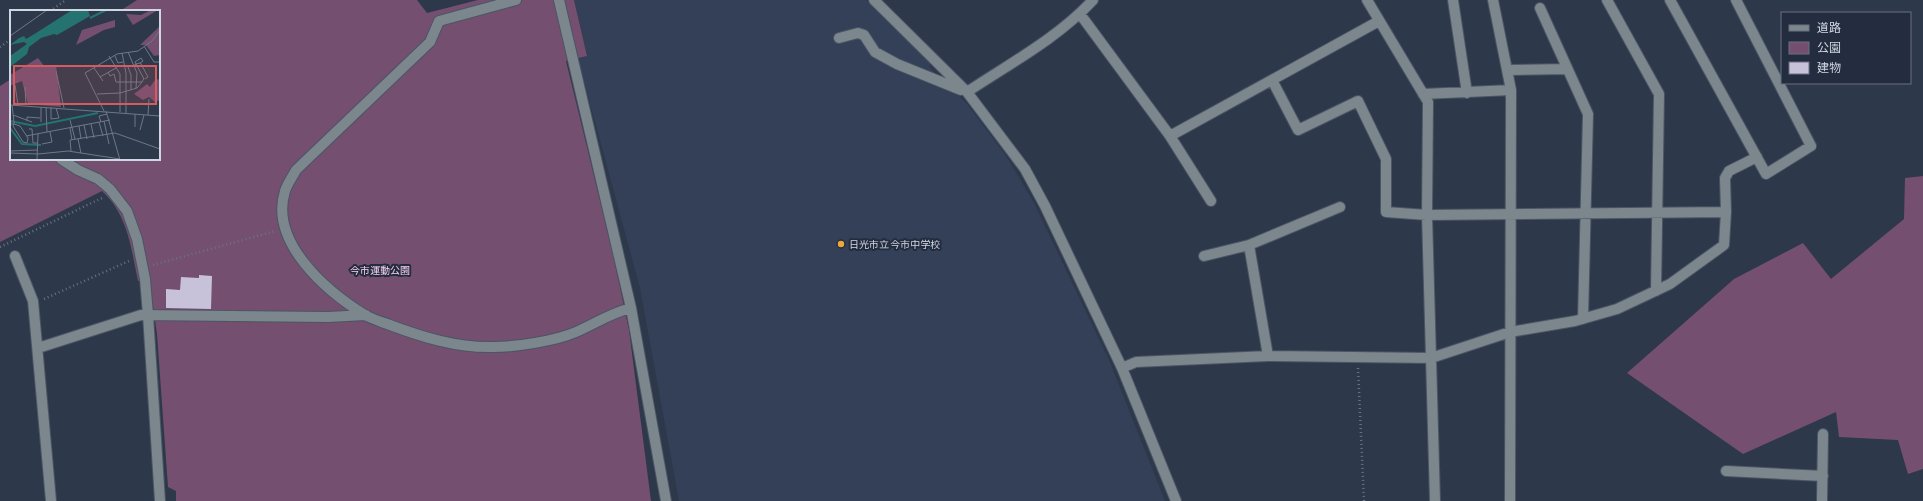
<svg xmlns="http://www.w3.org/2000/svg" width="1923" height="501" font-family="'Asap Condensed','Noto Sans JP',sans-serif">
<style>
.built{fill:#334058}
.green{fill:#754f70}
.building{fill:#c7c1da}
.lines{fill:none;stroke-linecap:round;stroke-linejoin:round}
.minor-casing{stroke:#4a5565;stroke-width:12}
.path{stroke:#697282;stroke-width:2.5;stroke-dasharray:1 3;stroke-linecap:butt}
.minor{stroke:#7b878c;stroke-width:10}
.poi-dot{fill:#eca93a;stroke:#242d3f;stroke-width:1.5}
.labels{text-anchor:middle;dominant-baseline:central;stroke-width:4;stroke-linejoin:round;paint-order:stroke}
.poi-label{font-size:10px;fill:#d0d7e2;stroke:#242d3f;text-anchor:start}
.park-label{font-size:10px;fill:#f9d1f3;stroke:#242d3f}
.inset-river{fill:none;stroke:#247371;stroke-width:2}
.inset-road{fill:none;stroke:#6e7887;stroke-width:1}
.view{fill:#d45c60;fill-opacity:0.15;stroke:#d45c60;stroke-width:2}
.inset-edge{fill:none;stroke:#d0d7e2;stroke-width:2}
</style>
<rect width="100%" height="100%" fill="#2d384a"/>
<path class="built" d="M574 0H866L931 62 929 67 967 104 1004 153 1033 201 1109 360 1165 501H679L640 288 578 59 587 56Z"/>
<path class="green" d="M137 0H417L427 13 478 0H574L587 56 566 61 613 254 629 330 651 501H176V491L168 487 157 334 149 279 138 281C131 248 128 215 102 191L0 242V86L11 79V159H159V11H120Z
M1923 176V469L1908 474 1898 440 1839 437 1836 412 1743 454 1627 373 1734 279 1803 243 1831 279 1904 219 1905 178Z"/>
<path class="building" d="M199 275 212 276 211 309 166 308V289L180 290 181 277 199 278Z"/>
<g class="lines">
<g class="minor-casing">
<path id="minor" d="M516 0 439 21 430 42 296 170C293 176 287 184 285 191 269 242 326 291 365 315 372 319 382 322 390 325 422 337 457 348 493 347 516 347 555 341 576 332 597 323 608 314 631 308
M559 0 631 308 666 501
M874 0 967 92 1025 169 1045 206 1122 368 1176 501
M1367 0 1428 102 1427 215 1435 501
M1453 0 1467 93
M1493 0 1511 90 1510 501
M1607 0 1659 94 1656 291
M1670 0 1766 174 1811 146 1736 0
M1540 8 1588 114 1583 319
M1080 14 1170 136 1211 201
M839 38 858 33 864 35 875 52 897 64 961 90
M1508 70 1566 69
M1272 80 1298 130 1358 101 1386 159V212L1427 215 1726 212 1725 178 1729 171 1757 157
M967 92C1009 64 1058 38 1093 0
M1423 94 1511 90
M1170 136 1379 21
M61 159 78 170 98 179 110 189 127 211 137 239 145 279 148 315 160 501
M1249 245 1268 356
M15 256 33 301 51 501
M1204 256 1249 245 1340 207
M38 348 141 315 328 317 366 315
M1122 368 1136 362 1268 356 1431 358 1510 332 1575 321 1617 309 1670 284 1724 245 1726 212
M1726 471 1823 476
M1822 501 1823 434"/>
</g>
<path class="path" d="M50 11 66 0
M0 47 11 39
M0 247 102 198
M153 265 275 231
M44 299 129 261
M1358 368 1364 501"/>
<use href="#minor" class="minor"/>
</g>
<circle class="poi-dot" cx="841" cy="244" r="4"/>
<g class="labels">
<g class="poi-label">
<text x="849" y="244">日光市立 今市中学校</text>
</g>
<g class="park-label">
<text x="380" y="270">今市運動公園</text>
</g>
</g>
<g transform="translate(10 10)">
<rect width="150" height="150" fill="#2d384a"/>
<path d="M141 0H148L123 15 116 4 131 5ZM105 10V17L94 20 66 35 72 20ZM150 16V45L144 46 136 35H130ZM28 48 35 57 46 55 51 97 18 94 12 71 0 76V65ZM150 69V90L145 92 139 87 133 90 124 84 137 74 140 77 145 70Z" fill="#754f70"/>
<path d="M62 0H78L80 6 47 25 44 24 31 28 19 37 17 44 0 57V46L17 34 14 32 0 35 9 28 14 26 16 29 26 23Z" fill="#247371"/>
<path class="inset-river" d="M80 8 96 0M0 111 25 116 88 103M0 118 12 134 31 135"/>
<path class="inset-road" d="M0 26 37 0M134 36 144 52H150M118 42 127 63 126 78M112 43 116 63V103M99 46 110 64V102M105 46 108 53 113 52M130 52 138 67 135 69M123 56 126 54 130 53 133 51 131 48 125 52 126 54 134 69M118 57 121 65V80M84 58 93 71M46 61 54 98M98 62 100 66 104 64 106 72H132L134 68M90 67 106 58M5 75 8 95M15 77 16 95M87 84 110 83 127 78 132 72M0 95 150 106M36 97 37 122M41 97V109L49 108 46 98M94 101 75 63 107 44 128 41 142 31 150 20M96 101 110 150M3 105 22 112M138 105 139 89M60 110 65 129M17 111V107L30 108M94 111 99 134M31 112V97M89 112 93 126M91 112 89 106 97 104M0 114H4L10 116 18 128 17 133 13 132 3 116 4 114V112L2 95M81 114 84 128M74 115 77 129M69 116 71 129M125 117V104M60 118 62 130M19 119H22L23 133H28M130 120 134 105M16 126 100 110M68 129 71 143M32 134 42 132 40 122M0 141 28 140M61 141 60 130 105 123 150 139M0 143 28 144 58 141 110 149M27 150 28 124"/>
<path class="view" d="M4 56H146V94H4Z"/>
<rect width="150" height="150" class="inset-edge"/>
</g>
<rect x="1781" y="12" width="130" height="72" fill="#242d3f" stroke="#697180"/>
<rect x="1789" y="25" width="20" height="6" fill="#7b878c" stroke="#697180"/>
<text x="1817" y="32" font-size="12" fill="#d0d7e2">道路</text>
<rect x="1789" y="42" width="20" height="12" fill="#754f70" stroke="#697180"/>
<text x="1817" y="52" font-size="12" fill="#d0d7e2">公園</text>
<rect x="1789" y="62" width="20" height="12" fill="#c7c1da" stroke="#697180"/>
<text x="1817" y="72" font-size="12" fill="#d0d7e2">建物</text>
</svg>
